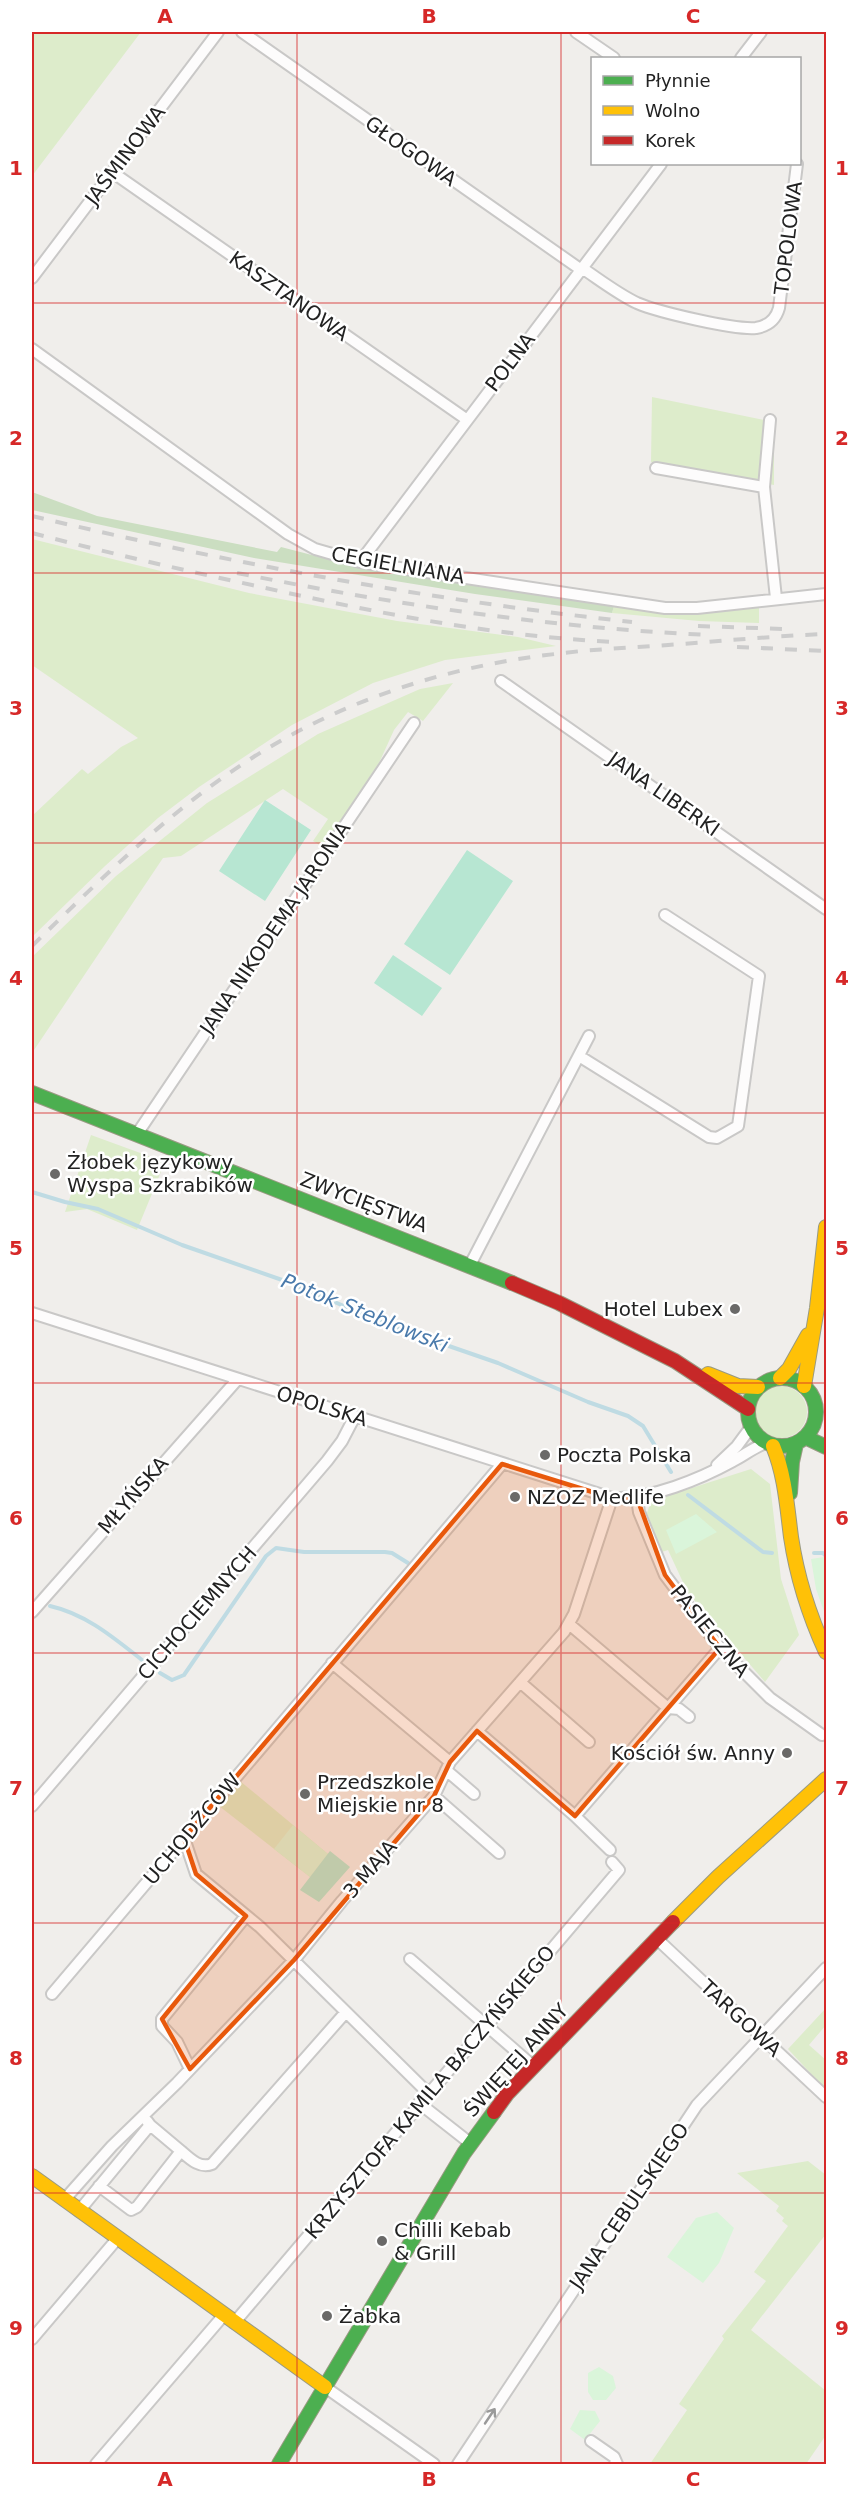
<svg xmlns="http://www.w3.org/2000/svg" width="858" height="2496" font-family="'DejaVu Sans',sans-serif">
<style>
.grass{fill:#ddeccb}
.forest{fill:#cbdec1}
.park{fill:#daf5da}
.pitch{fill:#b7e6d2}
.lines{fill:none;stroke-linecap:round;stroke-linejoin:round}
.stream{stroke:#bfdbe3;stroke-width:4}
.street-casing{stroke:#c9c8c7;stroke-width:14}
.fast-casing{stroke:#999a82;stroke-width:16}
.slow-casing{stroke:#999a82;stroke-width:16}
.jam-casing{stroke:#999a82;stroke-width:16}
.street{stroke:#fdfcfc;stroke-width:10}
.fast{stroke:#4caf50;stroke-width:14}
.slow{stroke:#ffc107;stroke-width:14}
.jam{stroke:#c62828;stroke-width:14}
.rail{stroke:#ccc;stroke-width:4;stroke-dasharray:12 12;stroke-linecap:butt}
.oneway{stroke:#9a9a9a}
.marked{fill:#e8590c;fill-opacity:0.2;stroke:#e8590c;stroke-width:4.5;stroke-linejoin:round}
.grid{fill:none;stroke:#d62828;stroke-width:1.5;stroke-opacity:0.55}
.poi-dot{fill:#6a6968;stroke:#fff;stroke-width:2}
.labels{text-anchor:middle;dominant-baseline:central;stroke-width:5;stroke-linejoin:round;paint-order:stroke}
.street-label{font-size:20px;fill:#222;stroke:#fff}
.poi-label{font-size:20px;fill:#222;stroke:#fff;text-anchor:start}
.water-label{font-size:21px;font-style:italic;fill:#4a7aab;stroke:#fff}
.neatline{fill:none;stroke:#d62828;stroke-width:2}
.grid-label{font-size:20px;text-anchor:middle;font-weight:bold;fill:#d62828}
</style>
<rect width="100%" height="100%" fill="#f0eeeb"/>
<path class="grass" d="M32 32H141L32 176Z
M652 397 774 422V485L651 462Z
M32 539 249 593 397 621 518 637 556 646 445 660 373 683 292 725 199 787 158 818 105 866 34 935 32 932V816L82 769 88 774 121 747 138 738 32 665Z
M614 606 686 613 759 606V623L699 621 612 613Z
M453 683 423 721 408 712 394 730 379 763 323 847 313 841 328 819 283 789 181 856 163 858 32 1053V957L116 876 207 803 318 734 420 689Z
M91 1135 165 1162 137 1230 87 1209 65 1212Z
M755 1412a26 26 0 1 1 52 0a26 26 0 1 1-52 0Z
M751 1469 770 1484 781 1579 799 1635 765 1682 688 1593 668 1550 662 1552 647 1513 651 1501Z
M240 1781 328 1854 310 1877 219 1806Z
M826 2008V2025L809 2045 826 2060V2090L788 2049Z
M808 2161 826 2175V2234L751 2330 826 2391V2435L806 2464H650L687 2410 679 2404 724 2339 722 2336 766 2281 754 2272 788 2226 782 2221 784 2218 776 2211 779 2206 737 2173Z"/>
<path class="forest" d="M32 492 97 516 277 552 281 547 362 568 614 606 612 613 475 594 254 558 32 510Z"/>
<path class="park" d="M696 1514 717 1532 676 1554 666 1530Z
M824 1557 826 1559V1617L816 1589 811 1559Z
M293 1825 328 1854 310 1877 274 1849Z
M717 2212 734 2228 719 2263 703 2283 667 2257 696 2218Z
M599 2367 613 2376 616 2388 606 2400H593L588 2392V2373Z
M580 2410 595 2411 600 2421 585 2440 570 2429Z"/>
<path class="pitch" d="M265 800 311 830 265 901 219 871Z
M467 850 513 881 450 975 404 944Z
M393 955 442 988 422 1016 374 983Z
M330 1851 350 1867 319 1902 300 1890Z"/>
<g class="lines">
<path class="stream" d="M32 1192 65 1202 98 1209 182 1245 285 1281 391 1326 498 1363 588 1402 628 1416 643 1426 671 1472
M688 1495 763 1552 772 1553
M814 1553H823L826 1556
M50 1606C86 1614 114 1638 142 1660
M160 1673 172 1680 184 1675 266 1556 276 1548 304 1552H385L392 1553 408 1563"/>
<g class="street-casing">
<path id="street" d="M242 32 580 269
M576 32 614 58
M741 58 761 32
M112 172 466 419
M582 268C600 280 618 294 637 303 658 312 734 330 756 328 768 326 776 319 779 308L797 164
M32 278 218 32
M32 349 288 534 315 549 360 562 665 608H697L826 594
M656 468 764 487 776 598
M764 487 770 420
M360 562 661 164
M501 681 826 909
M579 1056 709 1137 717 1138 738 1126 759 976 665 915
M137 1134 414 723
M470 1265 589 1036
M32 1313 612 1498C650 1500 700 1479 733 1461 745 1455 754 1447 766 1443
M717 1465 737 1446 751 1427
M637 1498 639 1512 665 1575 720 1648 770 1698 822 1735
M32 1612 237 1380
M569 1624 668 1708 679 1709 689 1717
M332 1663 450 1762
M520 1682 589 1742
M477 1731 575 1816 720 1648
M446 1770 474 1794
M434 1796 499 1853
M32 1806 327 1461 342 1441 355 1416
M575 1816 610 1850
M184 1838 196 1874 260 1927 428 2093
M656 1938 826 2097
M410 1959 533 2066
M52 1994 502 1464
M190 2069 177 2042 162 2026V2019L246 1916
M419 2103 470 2143
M181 2151C190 2159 200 2169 212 2164L346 2012
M99 2186 131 2210 137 2207 181 2151 150 2125
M64 2200 112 2146 177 2083 294 1960 342 1901 434 1796 450 1762 564 1632 574 1614 612 1498
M79 2211 150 2125 147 2121
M234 2323 619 1870 612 1862
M32 2339 117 2239
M325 2387 434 2464
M591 2441 614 2457 617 2464
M96 2464 223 2316
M458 2464 697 2105 826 1968"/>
</g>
<g class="fast-casing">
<path id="fast" d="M32 1093 512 1283
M748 1412a34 34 0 1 1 68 0a34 34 0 1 1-68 0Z
M805 1437 826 1447
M790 1493 792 1462 796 1444
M279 2464 464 2153 494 2112"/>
</g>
<g class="slow-casing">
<path id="slow" d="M708 1374 738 1386 758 1387
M780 1378 789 1369 808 1335
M804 1386 817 1308 826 1227
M773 1446C785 1475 787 1506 791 1537 797 1577 809 1615 826 1652
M673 1922 718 1877 826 1779
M32 2176 325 2387"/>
</g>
<g class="jam-casing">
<path id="jam" d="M512 1283 559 1303 675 1361 748 1409
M494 2112 507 2094 673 1922"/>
</g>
<use href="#street" class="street"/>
<use href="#fast" class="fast"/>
<use href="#slow" class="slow"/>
<use href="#jam" class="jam"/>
<path class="rail" d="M32 516C230 563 429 600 632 622
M32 533C105 552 178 569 252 585 372 612 491 636 614 642
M237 573C393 604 550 628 710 635
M698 626 785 629
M737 647 826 651
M32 946C101 879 170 810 252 758 343 700 449 666 555 654 592 649 630 648 668 645 721 641 774 636 826 634"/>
</g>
<defs><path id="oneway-shaft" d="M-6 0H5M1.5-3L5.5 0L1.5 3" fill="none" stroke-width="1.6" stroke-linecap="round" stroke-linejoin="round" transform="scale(1.5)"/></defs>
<use class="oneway" href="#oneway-shaft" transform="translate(490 2416) rotate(-56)"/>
<path class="marked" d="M502 1464 612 1498H637L665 1575 720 1648 575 1816 477 1731 450 1762 434 1796 294 1960 190 2069 162 2019 246 1916 196 1874 184 1838Z"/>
<path class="grid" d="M297 32V2464M561 32V2464M32 303H826M32 573H826M32 843H826M32 1113H826M32 1383H826M32 1653H826M32 1923H826M32 2193H826"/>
<g class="poi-dot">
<circle cx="55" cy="1174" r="6"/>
<circle cx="735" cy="1309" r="6"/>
<circle cx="545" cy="1455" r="6"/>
<circle cx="515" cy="1497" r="6"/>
<circle cx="787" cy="1753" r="6"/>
<circle cx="305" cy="1794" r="6"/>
<circle cx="382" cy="2241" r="6"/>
<circle cx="327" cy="2316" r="6"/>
</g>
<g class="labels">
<g class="street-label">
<text transform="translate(411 151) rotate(35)">GŁOGOWA</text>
<text transform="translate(125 155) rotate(-53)">JAŚMINOWA</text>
<text transform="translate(788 238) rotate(-83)">TOPOLOWA</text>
<text transform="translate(289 296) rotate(35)">KASZTANOWA</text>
<text transform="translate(510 362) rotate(-53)">POLNA</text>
<text transform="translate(398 565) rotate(10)">CEGIELNIANA</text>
<text transform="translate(664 794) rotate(35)">JANA LIBERKI</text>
<text transform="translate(275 928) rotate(-56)">JANA NIKODEMA JARONIA</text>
<text transform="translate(364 1202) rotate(21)">ZWYCIĘSTWA</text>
<text transform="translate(322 1406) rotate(17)">OPOLSKA</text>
<text transform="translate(133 1495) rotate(-49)">MŁYŃSKA</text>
<text transform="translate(197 1613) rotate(-49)">CICHOCIEMNYCH</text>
<text transform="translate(710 1631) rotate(51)">PASIECZNA</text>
<text transform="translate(192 1829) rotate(-50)">UCHODŹCÓW</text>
<text transform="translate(370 1869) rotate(-49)">3 MAJA</text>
<text transform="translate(741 2018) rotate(43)">TARGOWA</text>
<text transform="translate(516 2060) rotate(-48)">ŚWIĘTEJ ANNY</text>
<text transform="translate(430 2092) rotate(-50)">KRZYSZTOFA KAMILA BACZYŃSKIEGO</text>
<text transform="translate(629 2206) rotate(-56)">JANA CEBULSKIEGO</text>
</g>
<g class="poi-label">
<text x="67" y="1162">Żłobek językowy<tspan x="67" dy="23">Wyspa Szkrabików</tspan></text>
<text x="723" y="1309" text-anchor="end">Hotel Lubex</text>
<text x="557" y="1455">Poczta Polska</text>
<text x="527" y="1497">NZOZ Medlife</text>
<text x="775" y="1753" text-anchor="end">Kościół św. Anny</text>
<text x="317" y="1782">Przedszkole<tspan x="317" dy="23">Miejskie nr 8</tspan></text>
<text x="394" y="2230">Chilli Kebab<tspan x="394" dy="23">&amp; Grill</tspan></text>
<text x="339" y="2316">Żabka</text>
</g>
<g class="water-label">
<text transform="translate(365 1313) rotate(22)">Potok Steblowski</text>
</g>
</g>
<rect width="858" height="2496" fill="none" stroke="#ffffff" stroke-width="66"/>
<rect x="591" y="57" width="210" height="108" fill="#ffffff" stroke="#a7a7a7" stroke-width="1.5"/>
<rect x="603" y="76" width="30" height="9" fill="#4caf50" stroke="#a7a7a7" stroke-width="1.5"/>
<text x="645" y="87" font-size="18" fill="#222222">Płynnie</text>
<rect x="603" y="106" width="30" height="9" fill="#ffc107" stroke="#a7a7a7" stroke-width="1.5"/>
<text x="645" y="117" font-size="18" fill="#222222">Wolno</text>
<rect x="603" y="136" width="30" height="9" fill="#c62828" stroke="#a7a7a7" stroke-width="1.5"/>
<text x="645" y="147" font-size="18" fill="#222222">Korek</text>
<rect x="33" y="33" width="792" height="2430" class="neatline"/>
<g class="grid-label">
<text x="165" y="23">A</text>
<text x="429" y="23">B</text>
<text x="693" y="23">C</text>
<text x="16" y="175">1</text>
<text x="842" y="175">1</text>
<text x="16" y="445">2</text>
<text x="842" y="445">2</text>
<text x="16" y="715">3</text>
<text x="842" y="715">3</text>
<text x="16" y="985">4</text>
<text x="842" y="985">4</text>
<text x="16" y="1255">5</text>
<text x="842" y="1255">5</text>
<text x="16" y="1525">6</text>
<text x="842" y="1525">6</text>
<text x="16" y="1795">7</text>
<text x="842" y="1795">7</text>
<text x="16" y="2065">8</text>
<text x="842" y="2065">8</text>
<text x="16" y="2335">9</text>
<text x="842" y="2335">9</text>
<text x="165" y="2486">A</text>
<text x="429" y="2486">B</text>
<text x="693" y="2486">C</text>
</g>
</svg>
